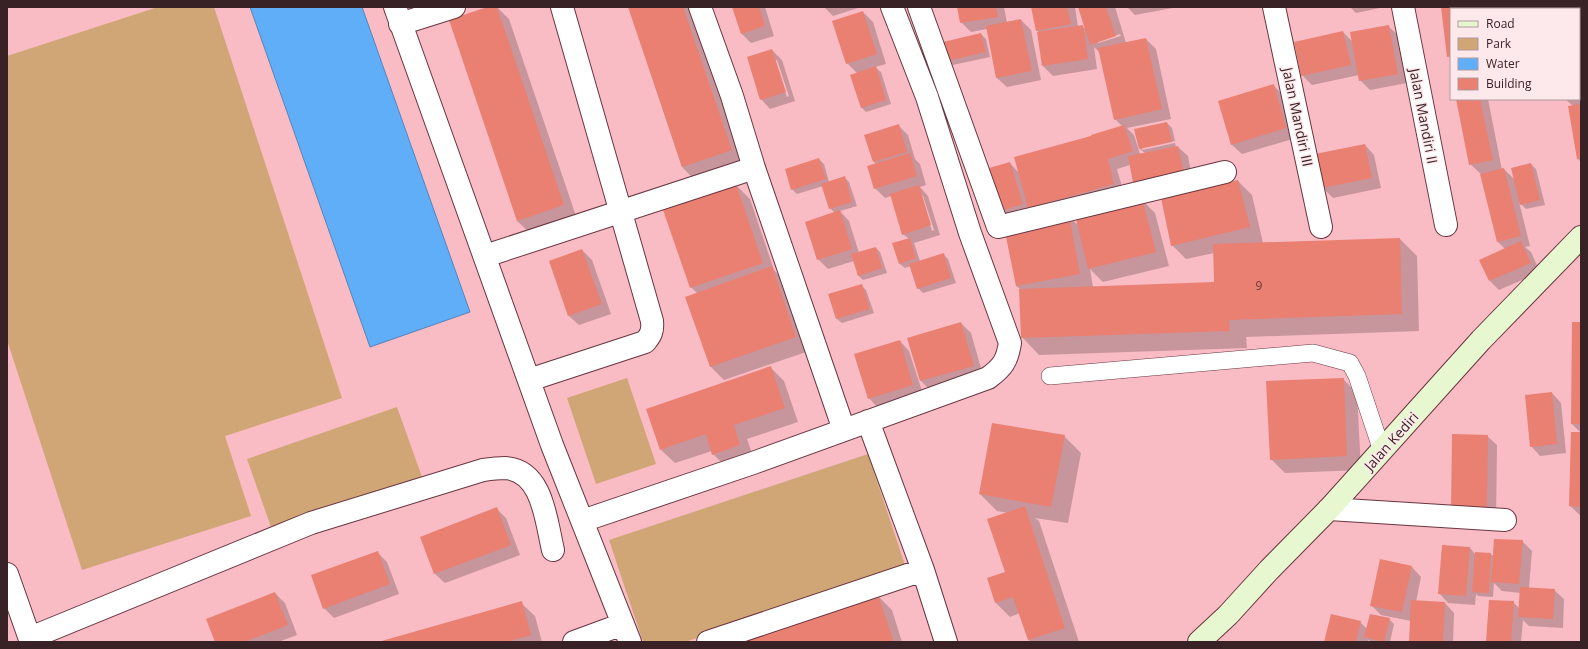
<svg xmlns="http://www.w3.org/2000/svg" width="1588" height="649" font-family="'Open Sans',sans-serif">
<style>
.green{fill:#d1a676}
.water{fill:#60aef8;stroke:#5484b9}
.shadow{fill:#0003;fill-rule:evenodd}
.building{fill:#ea8071}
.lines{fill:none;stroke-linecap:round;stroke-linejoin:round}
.lane-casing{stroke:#683640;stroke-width:18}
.street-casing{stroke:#683640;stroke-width:24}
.secondary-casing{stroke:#683640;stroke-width:24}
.lane{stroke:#fff;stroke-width:17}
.street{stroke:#fff;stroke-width:22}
.secondary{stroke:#e7f8d0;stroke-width:22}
.labels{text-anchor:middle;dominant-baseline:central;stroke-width:3;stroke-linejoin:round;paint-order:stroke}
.number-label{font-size:12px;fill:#653a39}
.street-label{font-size:14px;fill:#392226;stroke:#fde9eb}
</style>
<rect width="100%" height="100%" fill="#f9bbc4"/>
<path class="green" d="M158 7H214L342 398 225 436 251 516 82 570 7 340V56Z
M627 378 656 464 596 484 567 398Z
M397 407 422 477 272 530 247 459Z
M868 454 906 568 685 642H643L609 540Z"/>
<path class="water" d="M250 7H362L470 312 370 347Z"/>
<path class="shadow" d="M490 7H497L509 19 577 219 531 234 517 221Z
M629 7H692L745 164 696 181 682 167Z
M733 7H765L774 36 751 43 742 34Z
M824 7H861L833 16Z
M958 7H1004L1007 23 1021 20 1031 30 1041 80 1007 87 997 78 987 29 971 32 961 22Z
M1032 7H1075L1078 27 1083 26 1086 30 1079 7H1115L1126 43 1146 39 1156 49 1171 119 1127 128 1134 135 1140 154 1145 153 1140 149 1167 123 1172 128 1175 141 1142 148V150L1175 143 1176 147H1178L1188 156 1194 188 1130 165 1117 169 1124 194 1006 222 996 212 1010 163 1019 173 1092 137 1122 126 1115 119 1101 54 1094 47 1097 69 1053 76 1043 66 1038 33H1039L1037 30ZM1120 34 1121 36 1098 43V41Z
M1127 7H1178L1135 15Z
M1350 7H1385L1356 13Z
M1442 7H1520V9H1451V59L1448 56Z
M1539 7H1581V162L1578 159 1573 106 1565 99H1579V9H1540Z
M863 12 873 22 886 64 875 67 881 72 891 104 866 112 861 107 857 73 847 63Z
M1389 27 1399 36 1407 83 1370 90 1360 80 1359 75 1312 85 1302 75 1343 32 1353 42Z
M981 34 986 39 990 57 948 66 944 62Z
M772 50 782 60 795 101 770 109 761 99ZM775 60H777L789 96 787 97Z
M1273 85 1283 95 1296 138 1242 154 1232 145Z
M1457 99H1488L1502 170 1504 169 1516 181 1531 164 1536 169 1545 205 1526 209 1519 202 1530 246 1525 247 1531 252 1540 272 1499 290 1490 281 1505 249 1498 242 1481 174 1470 164Z
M898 125 908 135 915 159 920 164 926 185 920 187 928 196 940 235 914 243 920 261 943 254 948 259 956 283 923 293 918 288 911 266 905 268 900 264 909 239 903 234 891 196 885 198 875 188 876 164 874 162ZM921 196H923L934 230 932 231Z
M1365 145 1374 155 1381 188 1333 198 1323 188Z
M819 159 824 164 829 182 844 177 849 182 857 206 840 211 849 221 859 253 876 248 880 252 887 273 863 280 858 275 854 261 828 269 818 259 835 213 830 208 823 186 797 194 792 189Z
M1238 181 1252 195 1263 243 1400 239 1417 256 1419 331 1246 337 1247 348 1039 355 1022 337 1020 289 1016 286 1068 216 1079 226 1141 199 1155 213 1169 266 1103 282 1090 269 1093 287 1215 283 1214 253 1186 259 1172 245Z
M736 185 750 199 774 270 785 281 809 351 724 380 710 366 697 293 691 287Z
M582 250 592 260 611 314 579 325 569 316 550 261Z
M861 285 866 290 874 313 842 323 837 319Z
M961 323 971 333 983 375 931 391 921 381 909 339Z
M1581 323V433L1572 424Z
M900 341 909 351 923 394 878 408 869 398Z
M770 367 784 381 798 422 747 439 754 459 727 468 713 454 712 451 675 463 661 450Z
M1343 379 1357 393 1361 470 1285 473 1271 459Z
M1552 393 1561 403 1566 453 1540 456 1531 446Z
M1581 433V516L1570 506Z
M1064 436 1081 453 1068 523 1035 518 1039 521 1079 642H1031L1029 640 1020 613 1010 617 996 603 1006 573 1008 513 997 511 980 494Z
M1487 436 1497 445 1496 522H1462Z
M497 509 506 518 520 555 445 583 435 574Z
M1522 541 1532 551 1529 588 1554 590 1564 599 1563 628 1529 626 1523 620 1521 642H1487L1513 602 1520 609 1521 593 1502 591 1494 583 1493 597 1478 596 1476 594 1475 605 1448 603 1439 593 1470 548 1476 555 1491 554 1494 557Z
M377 552 387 562 399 594 334 618 324 608Z
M1412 567 1421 577 1416 602 1445 603 1454 613 1453 642H1410L1411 621 1381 615 1371 605Z
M275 593 285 603 297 635 278 642H216Z
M878 596 892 610 902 642H741Z
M521 603 535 616 542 642H380Z
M1389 619 1394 624 1390 642H1372L1368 640V642H1325L1360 622 1367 629Z"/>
<path class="building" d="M487 7H497L564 205 517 221 449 20Z
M628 7H683L732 150 682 167Z
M732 7H759L765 26 741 34Z
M957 7H996L998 17 960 23Z
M1031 7H1067L1071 24 1036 31Z
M1078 7H1106L1116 36 1090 45Z
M1441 7H1460L1461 9H1451V56L1447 57Z
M1467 7H1508L1509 9H1467Z
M1538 7H1581V20H1579V9H1538Z
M863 11 877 54 846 64 832 21Z
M1021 19 1032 71 996 78 986 26Z
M1083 25 1088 59 1042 66 1037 32Z
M1389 25 1398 74 1359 81 1350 32Z
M1579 29H1581V93L1579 94Z
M1343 31 1351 65 1301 76 1294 42Z
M981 33 986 52 943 62 939 43Z
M1146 38 1162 109 1114 120 1098 48Z
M772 49 786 92 760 100 747 57Z
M876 66 886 100 861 108 850 75Z
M1274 84 1286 128 1231 145 1218 101Z
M1456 99H1480L1493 160 1469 165Z
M1581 104V159H1577L1568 106Z
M1167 122 1172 142 1139 149 1134 129Z
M899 124 907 152 873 162 864 135Z
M1124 125 1133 151 1108 159 1114 184 1028 208 1014 157 1091 136V135Z
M1365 144 1372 178 1322 188 1315 154Z
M1178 146 1185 178 1134 188 1128 156Z
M910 153 917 176 874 189 867 166Z
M819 158 826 179 791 190 785 169Z
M1010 162 1023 204 995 213 982 170Z
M1531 163 1540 200 1520 205 1511 168Z
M1504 168 1521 236 1497 242 1480 174Z
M845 176 852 202 829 209 821 184Z
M1238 180 1250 227 1171 246 1161 198Z
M736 184 763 263 690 288 663 210Z
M919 185 931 225 902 235 890 194Z
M1142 198 1156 252 1088 269 1075 215Z
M840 210 852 249 817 260 805 222Z
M1069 215 1080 274 1016 286 1004 227Z
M910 238 916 258 899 264 892 243Z
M1400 238 1402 314 1229 320 1230 331 1021 338 1019 289 1214 282 1213 244Z
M1521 241 1531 263 1489 281 1479 260Z
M876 247 882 268 858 276 851 254Z
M582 249 602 304 568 316 549 261Z
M944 253 951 278 917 289 909 264Z
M772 266 796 337 710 367 685 297Z
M862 284 870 309 836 319 828 294Z
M961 322 974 366 920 381 907 338Z
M1572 322H1581V424H1571Z
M900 340 913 385 868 399 854 354Z
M771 366 785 408 734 425 740 445 712 455 706 434 660 450 646 409Z
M1344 378 1347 456 1270 460 1266 381Z
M1552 392 1557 444 1530 447 1525 395Z
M992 423 1065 435 1051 507 979 494Z
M1571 432H1581V507L1569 506Z
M1452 434 1488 435 1487 513H1451Z
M1025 506 1065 628 1028 640 1013 597 995 603 987 578 1005 572 987 519Z
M497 507 511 545 434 574 420 537Z
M1494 539 1523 540 1519 584 1491 582Z
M1442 545 1470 547 1466 596 1438 594Z
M378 551 390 584 323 609 311 575Z
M1475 552 1491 553 1489 593 1472 592Z
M1380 559 1412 566 1402 612 1370 606Z
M1520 587 1555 589 1553 619 1518 617Z
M275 592 288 625 244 642H215L206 619Z
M878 595 894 642H738Z
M1411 600 1445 602 1443 642H1409Z
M1489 600 1514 601 1511 642H1486Z
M522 601 531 635 506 642H378Z
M1331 614 1361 621 1356 642H1324Z
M1370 614 1390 618 1384 642 1364 637Z"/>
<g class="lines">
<g class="lane-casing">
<path id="lane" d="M1050 376 1313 353 1350 363 1357 376 1382 451"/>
</g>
<g class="street-casing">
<path id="street" d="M395 7 552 445 630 642
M700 7 732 96 754 168 844 430
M919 7 998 227 1225 172
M1274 7 1321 227
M1403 7 1446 225
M1520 7V9
M400 24 454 7
M485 256 754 168
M529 380 645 342C651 335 653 331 652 321L562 7
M868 421 923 570 946 642
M1329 509 1505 520
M582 521 753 463 988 378C1003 367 1007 361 1010 343L970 233 927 97 892 7
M7 574 31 642
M30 638 311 523 483 470C490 469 498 468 505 468 543 470 546 521 553 550
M574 642 623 624
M708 642 923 570"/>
</g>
<g class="secondary-casing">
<path id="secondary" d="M1199 642 1228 615 1269 570 1329 509 1481 340 1581 237"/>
</g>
<use href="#lane" class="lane"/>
<use href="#street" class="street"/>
<use href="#secondary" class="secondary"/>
</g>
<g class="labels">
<g class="number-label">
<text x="1259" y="285">9</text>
</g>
<g class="street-label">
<text transform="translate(1424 116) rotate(79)">Jalan Mandiri II</text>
<text transform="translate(1298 117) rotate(78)">Jalan Mandiri III</text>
<text transform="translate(1391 441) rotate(-48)">Jalan Kediri</text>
</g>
</g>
<rect width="1588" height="649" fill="none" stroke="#392226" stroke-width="16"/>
<rect x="1450" y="8" width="130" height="92" fill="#fde9eb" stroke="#af999c"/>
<rect x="1458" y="21" width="20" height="6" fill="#e7f8d0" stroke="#af999c"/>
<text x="1486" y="28" font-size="12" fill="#392226">Road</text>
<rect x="1458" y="38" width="20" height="12" fill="#d1a676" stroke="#af999c"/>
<text x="1486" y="48" font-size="12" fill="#392226">Park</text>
<rect x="1458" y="58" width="20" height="12" fill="#60aef8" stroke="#af999c"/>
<text x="1486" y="68" font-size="12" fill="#392226">Water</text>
<rect x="1458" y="78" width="20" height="12" fill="#ea8071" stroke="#af999c"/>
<text x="1486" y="88" font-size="12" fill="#392226">Building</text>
</svg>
